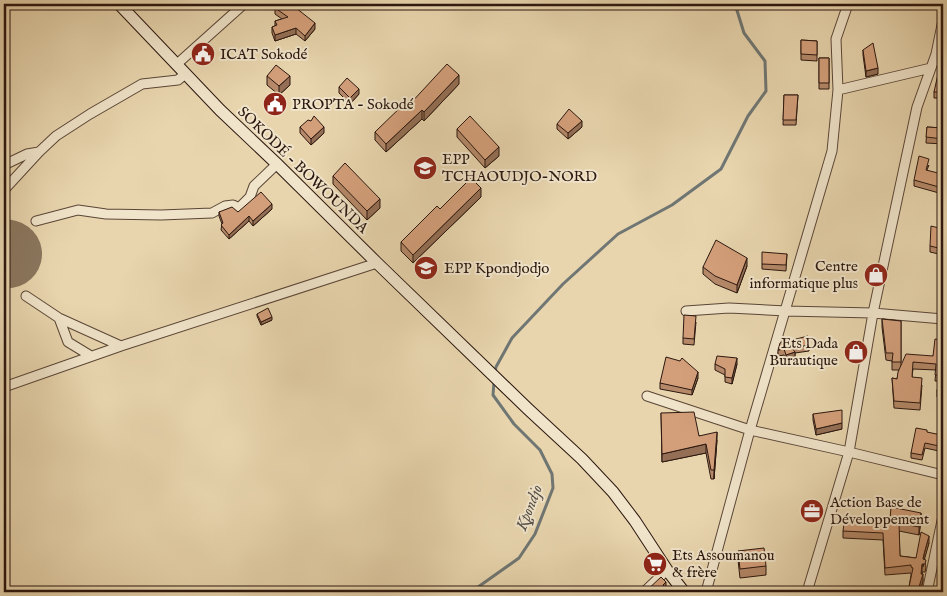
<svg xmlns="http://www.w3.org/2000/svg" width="947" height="596" font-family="'IM FELL English',serif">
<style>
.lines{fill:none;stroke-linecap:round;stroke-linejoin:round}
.stream{stroke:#6f7673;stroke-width:3}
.runway{stroke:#8a765e;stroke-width:68}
.minor-casing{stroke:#5a4637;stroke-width:11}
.secondary-casing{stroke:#2b170f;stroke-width:13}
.minor{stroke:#f0e4ca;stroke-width:9}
.secondary{stroke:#f0e4ca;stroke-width:11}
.wall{fill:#b58969;stroke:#2b170f}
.shaded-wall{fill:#946f55;stroke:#2b170f}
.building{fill:#d39f7a;stroke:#2b170f}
.labels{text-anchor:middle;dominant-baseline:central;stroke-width:4;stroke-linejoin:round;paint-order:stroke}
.poi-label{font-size:15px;fill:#2b170f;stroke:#f0e4ca;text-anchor:start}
.street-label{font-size:15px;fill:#2b170f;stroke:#f0e4ca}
.water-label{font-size:16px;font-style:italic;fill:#534e49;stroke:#f0e4ca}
</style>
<rect width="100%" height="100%" fill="#e8d5ae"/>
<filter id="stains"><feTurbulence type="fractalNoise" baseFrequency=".004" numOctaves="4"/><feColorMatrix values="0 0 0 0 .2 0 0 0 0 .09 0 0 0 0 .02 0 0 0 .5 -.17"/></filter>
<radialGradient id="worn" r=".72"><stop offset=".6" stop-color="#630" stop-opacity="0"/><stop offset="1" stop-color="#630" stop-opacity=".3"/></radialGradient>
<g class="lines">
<path class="stream" d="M495 373 496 367 512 338 563 284 618 234 672 205 721 169 748 116 766 91 765 61 744 33 735 4
M471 592 519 558 535 534 553 488 552 474 540 450 514 424 493 395 494 382"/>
<path class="runway" d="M4 253 8 254"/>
<g class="minor-casing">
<path id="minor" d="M177 64 244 4
M838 90 931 68
M4 165 27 154 39 152 56 136 90 114 142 84 178 80 185 74
M4 190 39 152
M36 221 78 210 106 214 161 215 212 213 225 206 233 205 239 208 250 197 254 186 277 164
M26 296 59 318 121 346
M686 311 729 308 786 311 873 313 943 319
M59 318 68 342 91 356
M4 387 121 346 377 263
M647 396 750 430 849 452 943 475
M644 592 667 570
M706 592 750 430 832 151 838 90 836 39 848 4
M807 592 849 452 873 313 917 107 936 54 943 20
M927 592 943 516"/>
</g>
<g class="secondary-casing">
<path id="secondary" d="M119 4 220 110 277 164 377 263 528 409 582 459 613 492 635 521 667 570 684 592"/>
</g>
<use href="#minor" class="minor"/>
<use href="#secondary" class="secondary"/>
</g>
<path class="wall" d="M868 4H876V7L868 8Z
M903 4H918V7L903 8Z
M275 8 315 29 305 41 296 34 275 41 272 33V27L275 26V21L282 19 275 14Z
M801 40 817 41V61L801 60Z
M863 50 878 74 866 77 863 55Z
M819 58H829V89H819Z
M943 75V98H934V92Z
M267 76 290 85 279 95 267 85Z
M459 84 424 121 422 119 386 152 375 140V132L409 105Z
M339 87 359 94 350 104 339 93Z
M784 95H798L796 125H783Z
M557 124 582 127 568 139 557 129Z
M300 127 324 133 311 145 300 133Z
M927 127 943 128V144L926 143Z
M457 129 499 156 485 168 457 137Z
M929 165 927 170 942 180 939 193 914 186V180Z
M333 176 380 208 367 220 333 184Z
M481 197 413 263 401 251V242Z
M272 209 253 226 249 221 229 239 221 230 222 224 219 216V212H238Z
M943 229V255L930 252V246Z
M787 254 786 271 762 269V264Z
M747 266 737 293 715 284 703 274V267Z
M257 314 272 320 261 325 257 316Z
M882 319 901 321V366L933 356 943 340V399L937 397V391L940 381H935L936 370 913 369 912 377 922 385 920 410 894 408 892 378 897 379 899 370H892V361L886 360 882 327Z
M696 322 694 345 683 344V338Z
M809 345V351L795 353V358L786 361 784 355 778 356V350Z
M715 364H737L732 384 725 382V375L715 370Z
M698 378 692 395 660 389V383Z
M661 413 699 436 717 440 714 479H711L706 453 662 462Z
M813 414 842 429 816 435 813 420Z
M927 432 941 440 939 451 925 448 922 460 911 458V453Z
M890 519 921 520 919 535 899 531 900 556 916 558 929 543 924 559 926 567 925 572H922L923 581 920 592H909V587L911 575V573L885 575 883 540 843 538V531Z
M738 551 766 566V575L740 578 738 560Z"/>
<path class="shaded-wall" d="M315 23V29L305 41V36Z
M296 28V34L275 41V35Z
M878 68V74L866 77V71Z
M459 75V84L424 121V112Z
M290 76V85L279 95V86Z
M359 89V94L350 104V98Z
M422 110V119L386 152V144Z
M582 121V127L568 139V133Z
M324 127V133L311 145V139Z
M499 147V156L485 168V160Z
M942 174V180L939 193V187Z
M481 188V197L413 263V255Z
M380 199V208L367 220V211Z
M272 204V209L253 226V221Z
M249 216V221L229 239V235Z
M747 258V266L737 293V285Z
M272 317V320L261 325V322Z
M795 352V358L786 361V355Z
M737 358V364L732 384V378Z
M698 372V378L692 395V390Z
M842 423V429L816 435V429Z
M717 432V440L714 479V470Z
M941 435V440L939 451V446Z
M706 444V453L662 462V454Z
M921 513V520L919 535V527Z
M929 536V543L924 561 923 567 924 554Z
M922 564V577L923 574V581L920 592H919Z
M666 582V589L663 585Z"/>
<path class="building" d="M278 4H291L315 23 305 36 296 28 275 35 272 27 277 25 275 21 288 17 275 8Z
M801 40 817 41V55L801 54Z
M873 43 878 68 866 71 863 50Z
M819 58H829V83H819Z
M447 64 459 75 424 112 422 110 386 144 375 132 406 102 409 105Z
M276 65 290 76 279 86 267 76Z
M938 74 943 75V92H934Z
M347 78 359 89 350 98 339 87Z
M784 95H798L796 120H783Z
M569 109 582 121 568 133 557 124Z
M314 116 324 127 311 139 300 127 308 120 311 121Z
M470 116 499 147 485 160 457 129Z
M927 127 943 128V139L926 137Z
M919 156 929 159 926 170 942 174 939 187 914 180Z
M345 163 380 199 367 211 333 176Z
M471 178 481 188 413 255 401 242 437 206 440 209Z
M261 192 272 204 253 221 249 216 229 235 221 225 223 223 219 212 232 207 238 212Z
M931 226 943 229V249L930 246Z
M716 240 747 258 737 285 715 276 703 267Z
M762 252 787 254 786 265 762 264Z
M268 308 272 317 261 322 257 314Z
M684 315 696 316 694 339 683 338Z
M882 319 901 321V362H892L893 353H886Z
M808 336 809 345 792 348 795 352 786 355 784 349 778 350 780 343Z
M935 339 943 340V392L937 391 941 375H935L936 364 913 362 912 377 922 378 920 403 894 401 892 378 897 379 898 372 906 354 933 356Z
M717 356 737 358 732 378 725 377V369L715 364Z
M666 357 680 361 682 358 698 372 692 390 660 383Z
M842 410V423L816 429 813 414Z
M694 412 699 436 717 432 714 470H711L706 444 662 454 661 413Z
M916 428 927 430V432L941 435 939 446 925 443 922 455 911 453Z
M891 507 921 513 919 527 899 523 900 556 916 558 921 532 929 536 924 554 923 559 926 560 925 564H922L921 574H923L919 587H909L913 568 911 567V565L885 568 883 533 843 531 845 516 890 519Z
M764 548 766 566 740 569 738 551Z
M661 577 666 582 663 585 668 592H645Z
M563 589 566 592H560Z"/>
<defs>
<g id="civic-disc" transform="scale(1.25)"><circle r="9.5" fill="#8f2418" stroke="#f0e4ca"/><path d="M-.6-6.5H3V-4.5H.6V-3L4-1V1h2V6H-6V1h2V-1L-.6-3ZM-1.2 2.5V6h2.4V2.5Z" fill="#fff"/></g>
<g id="school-disc" transform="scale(1.25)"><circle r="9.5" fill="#8f2418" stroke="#f0e4ca"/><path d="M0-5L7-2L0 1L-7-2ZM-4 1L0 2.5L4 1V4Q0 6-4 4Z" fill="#fff"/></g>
<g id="shop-disc" transform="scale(1.25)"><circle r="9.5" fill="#8f2418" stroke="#f0e4ca"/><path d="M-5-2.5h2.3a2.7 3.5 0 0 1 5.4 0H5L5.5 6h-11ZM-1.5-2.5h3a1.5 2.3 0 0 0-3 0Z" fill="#fff"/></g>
<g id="office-disc" transform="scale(1.25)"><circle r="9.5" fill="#8f2418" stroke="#f0e4ca"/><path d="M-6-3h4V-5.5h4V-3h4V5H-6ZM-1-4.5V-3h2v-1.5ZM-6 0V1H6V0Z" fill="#fff"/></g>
<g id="supermarket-disc" transform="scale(1.25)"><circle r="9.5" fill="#8f2418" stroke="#f0e4ca"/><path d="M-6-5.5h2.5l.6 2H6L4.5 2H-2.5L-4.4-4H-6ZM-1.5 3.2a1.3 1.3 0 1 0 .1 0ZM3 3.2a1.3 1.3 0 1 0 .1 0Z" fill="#fff"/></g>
</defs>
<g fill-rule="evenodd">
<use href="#civic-disc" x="203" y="54"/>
<use href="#civic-disc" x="275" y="104"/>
<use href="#school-disc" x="425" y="168"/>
<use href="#school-disc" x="426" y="268"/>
<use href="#shop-disc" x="876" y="275"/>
<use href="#shop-disc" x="856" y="352"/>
<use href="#office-disc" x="812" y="511"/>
<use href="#supermarket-disc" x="655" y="564"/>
</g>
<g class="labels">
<g class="poi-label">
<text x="220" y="54">ICAT Sokodé</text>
<text x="292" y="104">PROPTA - Sokodé</text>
<text x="442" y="159">EPP<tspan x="442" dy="17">TCHAOUDJO-NORD</tspan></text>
<text x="858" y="266" text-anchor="end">Centre<tspan x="858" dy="17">informatique plus</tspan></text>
<text x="444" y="268">EPP Kpondjodjo</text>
<text x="838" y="343" text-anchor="end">Ets Dada<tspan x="838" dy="17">Burautique</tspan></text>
<text x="830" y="502">Action Base de<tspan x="830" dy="17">Développement</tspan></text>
<text x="672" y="555">Ets Assoumanou<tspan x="672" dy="17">&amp; frère</tspan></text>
</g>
<g class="street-label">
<text transform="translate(303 170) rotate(44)">SOKODÉ - BOWOUNDA</text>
</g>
<g class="water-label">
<text transform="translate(530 508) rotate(-69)">Kpondjo</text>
</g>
</g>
<rect width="947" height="596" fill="none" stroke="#e8d5ae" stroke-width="20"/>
<rect x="5" y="5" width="937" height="586" fill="none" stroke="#2b170f" stroke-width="2.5"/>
<rect x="10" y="10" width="927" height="576" fill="none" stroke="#2b170f"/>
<rect width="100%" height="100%" filter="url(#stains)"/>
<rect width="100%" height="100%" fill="url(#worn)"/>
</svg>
